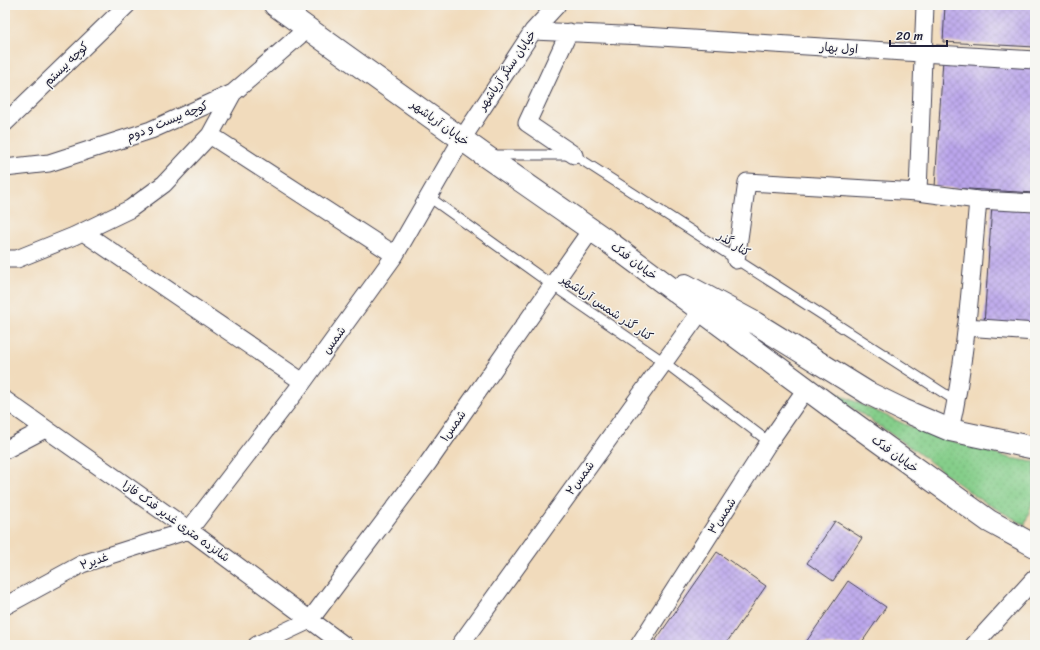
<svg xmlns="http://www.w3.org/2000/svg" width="1040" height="650" font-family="Sriracha,'Playpen Sans Arabic',sans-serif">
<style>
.grass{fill:url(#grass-dots);stroke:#547862}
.building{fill:url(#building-cross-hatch)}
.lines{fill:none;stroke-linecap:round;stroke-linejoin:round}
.lane-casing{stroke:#413e4e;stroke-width:11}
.street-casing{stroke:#413e4e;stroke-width:19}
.secondary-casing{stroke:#413e4e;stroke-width:24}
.lane{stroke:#fff;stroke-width:9}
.street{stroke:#fff;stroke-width:17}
.secondary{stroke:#fff;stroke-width:22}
.labels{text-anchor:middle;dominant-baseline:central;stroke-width:3;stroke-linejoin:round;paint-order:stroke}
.street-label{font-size:12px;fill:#22223b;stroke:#f6f6f2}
</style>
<defs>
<pattern id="grass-dots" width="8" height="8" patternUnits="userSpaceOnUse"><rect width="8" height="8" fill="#85ce8a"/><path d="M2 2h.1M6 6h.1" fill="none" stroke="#73b178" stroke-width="1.8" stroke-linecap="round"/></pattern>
<pattern id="building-cross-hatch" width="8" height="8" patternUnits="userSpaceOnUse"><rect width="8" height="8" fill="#bba6ec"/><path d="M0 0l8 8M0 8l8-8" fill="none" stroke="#9887c0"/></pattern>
</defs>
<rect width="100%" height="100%" fill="#f6f6f2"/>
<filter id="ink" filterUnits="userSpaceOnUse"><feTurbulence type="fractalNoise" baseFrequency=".025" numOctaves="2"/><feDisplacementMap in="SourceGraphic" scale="8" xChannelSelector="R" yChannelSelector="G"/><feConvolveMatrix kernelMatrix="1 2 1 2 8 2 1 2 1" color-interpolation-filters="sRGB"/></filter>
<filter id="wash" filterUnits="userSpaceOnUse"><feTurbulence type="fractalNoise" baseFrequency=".012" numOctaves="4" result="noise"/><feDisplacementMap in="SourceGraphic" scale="16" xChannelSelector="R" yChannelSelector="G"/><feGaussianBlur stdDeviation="0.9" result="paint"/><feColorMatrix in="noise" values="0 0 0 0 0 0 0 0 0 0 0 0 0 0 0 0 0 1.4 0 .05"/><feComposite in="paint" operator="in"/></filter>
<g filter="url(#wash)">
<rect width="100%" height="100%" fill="#f1dbbc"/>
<path class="grass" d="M819 385 924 433 1010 458 1035 462V493L1025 525 979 499 913 449Z"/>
<g id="blocks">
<path class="building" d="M945 5H1035V47L943 42Z
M943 59 1035 65V193L935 187Z
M992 205 1035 208V328L984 324Z
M835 521 862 538 833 581 807 563Z
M717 552 766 586 725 645H655L653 644Z
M848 581 886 607 860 645H804Z"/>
</g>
</g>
<g filter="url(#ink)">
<use href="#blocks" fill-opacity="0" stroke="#413e4e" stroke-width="1"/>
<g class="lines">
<g class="lane-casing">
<path id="lane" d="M491 155H574L956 401
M429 197 552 285 664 362 769 442"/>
</g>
<g class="street-casing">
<path id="street" d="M925 5 918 192 978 200 1035 203
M533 31 644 36 1035 60
M569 32 527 123 574 155
M5 123 127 5
M210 135 395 255
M5 168 49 163 151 130 233 93 308 28
M83 232 303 382
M5 259H17L74 236 130 209 164 184 210 135 233 93
M736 260 747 182 918 192
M966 327 1035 332
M5 400 189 530 344 645
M950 430C967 355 971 276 978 200
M5 450 45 429
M5 606 82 564 189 530 303 382 395 255 462 139 533 31 557 5
M257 645 310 620 428 463 591 230
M460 645 701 311
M639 645 769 442 806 389
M974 645 1035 578"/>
</g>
<g class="secondary-casing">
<path id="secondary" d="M275 5 484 155 606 240 842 415 989 521 1035 546
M685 285 755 323 868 393 903 410 950 430 1035 448"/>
</g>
<use href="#lane" class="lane"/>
<use href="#street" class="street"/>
<use href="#secondary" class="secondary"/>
</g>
</g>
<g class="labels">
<g class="street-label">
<text transform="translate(839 48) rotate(4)">اول بهار</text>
<text transform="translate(66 64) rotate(-44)">کوچه بیستم</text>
<text transform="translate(507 70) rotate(-56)">خیابان سنگر آریاشهر</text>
<text transform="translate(167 121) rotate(-22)">کوچه بیست و دوم</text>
<text transform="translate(440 123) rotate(36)">خیابان آریاشهر</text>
<text transform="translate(734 244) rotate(33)">کنار گذر</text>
<text transform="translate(634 261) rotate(37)">خیابان فدک</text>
<text transform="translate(607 308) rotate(34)">کنار گذر شمس آریاشهر</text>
<text transform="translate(334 340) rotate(-54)">شمس</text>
<text transform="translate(453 426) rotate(-55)">شمس۱</text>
<text transform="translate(895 454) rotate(36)">خیابان فدک</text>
<text transform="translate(580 478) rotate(-54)">شمس۲</text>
<text transform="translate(722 516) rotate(-57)">شمس۳</text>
<text transform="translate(176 521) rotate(36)">شانزده متری غدیر فدک فاز۱</text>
<text transform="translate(94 561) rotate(-20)">غدیر۲</text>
</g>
</g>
<rect width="1040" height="650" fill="none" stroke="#f6f6f2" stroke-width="20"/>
<path d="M890 40v6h57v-6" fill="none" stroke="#22223b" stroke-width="2"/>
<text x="896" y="40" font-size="12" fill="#22223b" stroke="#f6f6f2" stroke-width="3" paint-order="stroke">20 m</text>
</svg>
